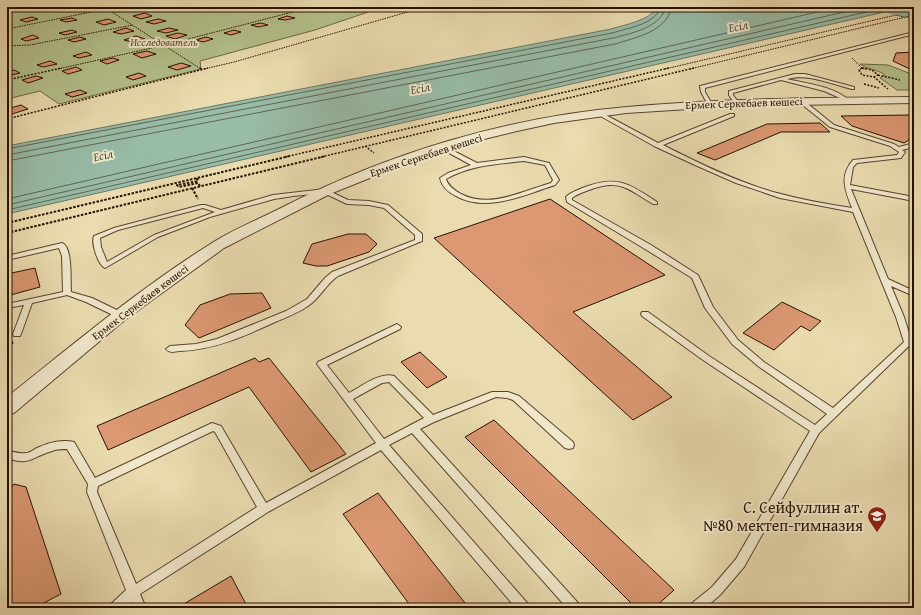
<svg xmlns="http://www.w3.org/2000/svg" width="921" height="615" font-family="'Gentium Book Plus',serif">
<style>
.green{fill:#b4c18d;stroke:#6e6846}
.water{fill:#98bca8;stroke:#6c7765}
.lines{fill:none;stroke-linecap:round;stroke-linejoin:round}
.shore{stroke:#606654;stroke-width:1}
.river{fill:#98bca8;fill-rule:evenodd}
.building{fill:#db9873;stroke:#291000}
.service-casing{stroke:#59432c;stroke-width:2}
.minor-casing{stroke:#59432c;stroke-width:2}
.path-far3{stroke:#291000;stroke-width:1;stroke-dasharray:1.5 1;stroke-linecap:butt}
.path-far2{stroke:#291000;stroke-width:1.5;stroke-dasharray:2 1.5;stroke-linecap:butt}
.path-far1{stroke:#291000;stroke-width:2;stroke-dasharray:2.5 1.5;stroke-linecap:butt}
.path{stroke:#291000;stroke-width:2.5;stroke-dasharray:3 2;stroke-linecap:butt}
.service{fill:#f1e8cc;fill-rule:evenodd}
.minor{fill:#f1e8cc;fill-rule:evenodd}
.labels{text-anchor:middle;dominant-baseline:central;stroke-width:4;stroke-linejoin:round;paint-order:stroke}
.far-park-label{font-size:11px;font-style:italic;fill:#5a4e31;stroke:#f1e8cc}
.far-street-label{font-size:11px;fill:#291000;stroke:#f1e8cc}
.far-water-label{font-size:12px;font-style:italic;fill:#504c3b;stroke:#f1e8cc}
.near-poi-label{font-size:16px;fill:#291000;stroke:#f1e8cc;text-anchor:end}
</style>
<rect width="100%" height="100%" fill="#eadcb0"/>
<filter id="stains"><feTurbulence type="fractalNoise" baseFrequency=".005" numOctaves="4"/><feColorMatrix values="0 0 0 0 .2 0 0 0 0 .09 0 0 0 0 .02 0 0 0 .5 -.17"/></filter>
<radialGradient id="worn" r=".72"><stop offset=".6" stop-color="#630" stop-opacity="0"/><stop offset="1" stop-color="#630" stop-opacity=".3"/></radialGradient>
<path class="green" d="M7 7H383L315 30 200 61 201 69 59 104 40 91 7 99Z
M860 64 888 65 914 75V90H897L880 78 885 75C877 69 868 70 860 64Z"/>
<path class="water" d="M658 7H906L7 214V146L611 29C627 24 648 21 658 7Z"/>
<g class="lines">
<path class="shore" d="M7 149 612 33C628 28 654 25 661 7
M7 155 613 38C632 33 660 28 666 7
M7 161 615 44C637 37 666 32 672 7
M7 199 839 7
M7 205 866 7
M7 210 888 7"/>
<path class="river" d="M873 7H895L914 12V20L875 10Z"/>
</g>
<path class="building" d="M145 13 152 16 141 19 133 16Z
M287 16 295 18 285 20 278 19Z
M32 17 38 19 26 22 20 20Z
M72 18 77 20 66 22 60 20Z
M108 19 116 22 104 25 96 22Z
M158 19 166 21 154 24 146 22Z
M261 23 268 25 258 27 251 25Z
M126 28 134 31 121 34 113 32Z
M169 28 178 30 166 33 157 31Z
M72 30 77 32 65 35 59 33Z
M234 30 241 32 231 35 224 33Z
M178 33 187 35 175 39 166 36Z
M33 35 39 38 26 41 21 39Z
M136 36 145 39 132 42 124 40Z
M80 37 86 39 74 42 68 40Z
M206 37 213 39 203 42 196 40Z
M147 51 156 54 142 58 133 54Z
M86 52 92 55 79 58 73 56Z
M914 52V71L893 61 896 53Z
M113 58 119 60 107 64 100 61Z
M50 61 57 64 43 67 37 65Z
M181 63 191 66 177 70 168 67Z
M76 67 82 70 68 74 62 71Z
M14 70 20 73 7 76V72Z
M139 73 146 76 133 80 126 77Z
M36 76 43 78 28 83 22 80Z
M80 90 87 93 72 97 65 94Z
M21 105 28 109 12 114 7 111V109Z
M911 115 914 117V137L904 143 852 126 841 116Z
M820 123 830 132H781L715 160 697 153 767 124Z
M550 199 665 275 573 312 672 397 633 420 434 238Z
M348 234H366L377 244 369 252 327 266H316L303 263 312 244Z
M35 268 40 287 7 296V274Z
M262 293 271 308 199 338 185 325 200 305 230 294Z
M782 302 821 321 810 331 801 326 774 350 743 333Z
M420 352 447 377 427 388 401 362Z
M255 358 259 362 269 358 346 454 311 472 249 387 108 450 97 426Z
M494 420 674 590 654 608H636L465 437Z
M14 484 26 487 61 594 34 608 7 607V493Z
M378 493 469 608H412L343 514Z
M231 576 248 608H177Z"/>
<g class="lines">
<g class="service-casing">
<path id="service" d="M914 32V34L705 88V92L712 104V105H708L701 92 700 86Z
M795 74H805L854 87V89H852C831 84 808 73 787 79 808 84 834 86 850 101L846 102 840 98 824 91 781 80 733 93V95L739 103V104H735L729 95V91Z
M799 100H803L834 125 894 144 899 147 914 143V147L902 150 905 152 901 158 857 163 853 167 850 185 914 197V201L851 189 888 279 914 291V296L891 286 904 317 912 343 819 433 744 567 720 595 705 608H689L691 604 712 587 736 559 810 431 703 360 642 316 641 314 642 312H648L709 356 815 425 827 414 758 366 732 344 705 308 692 278 645 249 567 202 566 197C571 192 578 190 585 187 619 175 629 184 657 202V204H653C628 189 620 178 589 190 584 192 577 194 572 198V200L651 245 698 275 713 307 738 340 764 362 833 408 904 342 896 317 853 212 780 198 736 183 695 165 654 146 595 113 600 112 658 143 730 114H734V116L663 145C698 163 735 181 773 192 799 199 825 204 852 208 845 190 839 176 853 160L897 155 899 152 890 146 830 127 799 102Z
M442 145 477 163 524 157 549 163 559 180 555 185C524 195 487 213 456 196 448 192 442 187 440 178L448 173 471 165 440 148V146ZM524 161 545 165 553 180 551 183C523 191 489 209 461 194 454 190 448 186 446 179 470 165 498 164 524 161Z
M325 189 348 200 369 201 388 205 421 233 422 234V241L338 276C326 284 320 298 308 306 298 313 287 317 275 322 245 336 213 350 180 351 174 352 169 353 166 349L170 346 196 344 217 339 286 311 307 299 325 278 332 272 415 240V235L384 208 369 205 347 204 324 193 293 196 274 199 210 217 158 237 105 268C98 265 91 243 94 236L114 228 201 205H205L221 210 273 195ZM203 208 215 212 154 235 107 262 101 247 100 238 118 230Z
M62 243C73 247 70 281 71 292L92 298 123 313 124 315 123 317H117L86 302 67 295 32 303 21 334 20 336H14L13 334 24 305 7 308V304L63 292 62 256 59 248 7 260V256Z
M397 324 401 327 400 329 327 365 349 393C361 387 379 372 394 376L433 415 492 392H508L519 396 573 442 574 445 573 448 569 449 565 448 513 400 507 398 496 397 434 422 420 429 579 604 581 608H567L412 433 389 445 528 604 530 608H516L381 450 268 512 140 594 146 608H134L131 602 124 608H109L111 604 126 590 87 492 88 484 67 449C62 449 57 449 52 451 31 457 31 466 7 458V450C13 452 19 454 26 453 30 453 33 450 37 448 47 443 62 439 74 442L95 478 212 423 221 426 266 503 376 443 317 364 318 362ZM389 382 424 418 384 439 353 399 382 383ZM213 431 215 432 257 507 136 584 97 492 98 486Z"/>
</g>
<g class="minor-casing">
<path id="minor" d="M914 97V103L737 106 626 113 554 123 517 131 480 140 407 163 330 194 224 248 126 319 14 413 7 415V397C74 344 140 288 212 243 234 229 260 219 283 207 389 153 508 117 627 107 723 98 818 98 914 97Z"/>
</g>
<path class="path-far3" d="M104 7 201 69
M7 8 13 7
M7 29 106 9
M7 46 30 45 133 25
M852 58 862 68 861 69
M862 68 866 69
M58 69 165 45 312 7
M204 69 234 62 425 7
M665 69 896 15 904 17
M690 69 914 15"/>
<path class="path-far2" d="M200 68 203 70
M862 68 859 70 862 75 874 77 888 89
M862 68 872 70 878 75 874 77
M878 75 900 80
M7 80 62 68
M864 84 879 88
M7 119 208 68
M365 146 374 153
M285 157 669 68
M321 157 694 68"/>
<path class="path-far1" d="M197 178 198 181 177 185 179 187 198 183 200 186
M192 188 198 199
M7 223 290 156
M7 233 326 156"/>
<path class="path" d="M7 347 13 342"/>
<use href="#service" class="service"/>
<use href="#minor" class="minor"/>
</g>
<defs>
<g id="school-pin" transform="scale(1)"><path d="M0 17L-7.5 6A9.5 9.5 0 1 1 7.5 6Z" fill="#8f2418" stroke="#f1e8cc"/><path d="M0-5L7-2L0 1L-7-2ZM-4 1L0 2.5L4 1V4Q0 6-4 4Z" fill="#fff"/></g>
</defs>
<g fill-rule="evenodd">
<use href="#school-pin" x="877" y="516"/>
</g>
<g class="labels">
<g class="far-park-label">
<text x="164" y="42">Исследователь</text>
</g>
<g class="far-street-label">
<text transform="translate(744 103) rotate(-2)">Ермек Серкебаев көшесі</text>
<text transform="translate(426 155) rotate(-18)">Ермек Серкебаев көшесі</text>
<text transform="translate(140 302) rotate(-37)">Ермек Серкебаев көшесі</text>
</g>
<g class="far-water-label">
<text transform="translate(738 26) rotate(-11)">Есіл</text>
<text transform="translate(420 88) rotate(-11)">Есіл</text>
<text transform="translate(103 155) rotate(-12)">Есіл</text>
</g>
<g class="near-poi-label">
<text x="863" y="507">С. Сейфуллин ат.<tspan x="863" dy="18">№80 мектеп-гимназия</tspan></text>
</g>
</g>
<rect width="921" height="615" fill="none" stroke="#eadcb0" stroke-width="24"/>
<rect x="8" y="8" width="905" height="599" fill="none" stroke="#291000" stroke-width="2"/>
<rect x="12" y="12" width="897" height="591" fill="none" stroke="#291000"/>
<rect width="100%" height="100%" filter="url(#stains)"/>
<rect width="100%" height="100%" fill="url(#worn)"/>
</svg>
